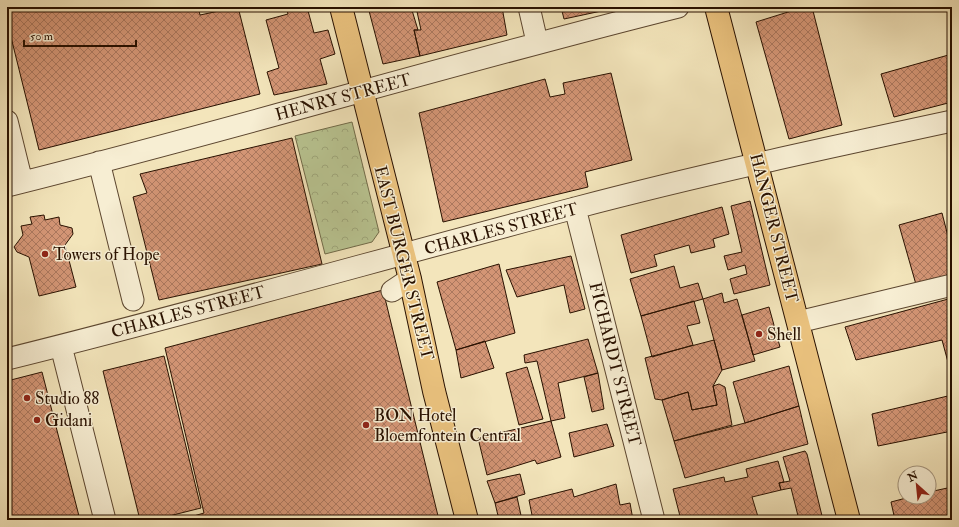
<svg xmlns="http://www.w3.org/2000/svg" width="959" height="527" font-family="'IM FELL Double Pica',serif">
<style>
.park{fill:url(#park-crowns);stroke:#716b49}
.building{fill:url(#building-cross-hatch);stroke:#291100}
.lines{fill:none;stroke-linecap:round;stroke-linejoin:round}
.minor-casing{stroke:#5c462f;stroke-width:23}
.major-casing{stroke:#291100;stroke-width:24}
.minor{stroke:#f7eed3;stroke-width:21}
.major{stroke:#eac27e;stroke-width:22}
.poi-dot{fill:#8f2418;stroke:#f7eed3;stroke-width:1.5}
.labels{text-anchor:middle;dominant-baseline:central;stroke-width:3;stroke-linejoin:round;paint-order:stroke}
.street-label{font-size:17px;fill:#291100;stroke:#f7eed3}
.poi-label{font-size:17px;fill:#291100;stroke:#f7eed3;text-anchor:start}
</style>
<defs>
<pattern id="park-crowns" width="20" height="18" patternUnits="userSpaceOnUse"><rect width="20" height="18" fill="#b9c592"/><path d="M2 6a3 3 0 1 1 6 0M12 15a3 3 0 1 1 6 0" fill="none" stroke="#9fa87c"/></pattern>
<pattern id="building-cross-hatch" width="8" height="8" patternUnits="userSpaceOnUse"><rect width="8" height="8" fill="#d39575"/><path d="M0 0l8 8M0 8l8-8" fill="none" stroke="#ab785e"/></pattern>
</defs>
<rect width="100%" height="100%" fill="#f3e5bb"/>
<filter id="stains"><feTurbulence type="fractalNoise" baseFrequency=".005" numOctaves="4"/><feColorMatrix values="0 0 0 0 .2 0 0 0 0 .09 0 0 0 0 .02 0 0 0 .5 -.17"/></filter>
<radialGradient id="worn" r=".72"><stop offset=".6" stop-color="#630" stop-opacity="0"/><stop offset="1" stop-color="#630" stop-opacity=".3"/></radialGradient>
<path class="park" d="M352 122 379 232 372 242 325 254 295 136Z"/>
<path class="building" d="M7 7H198L200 15 238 7 260 94 39 150 7 21Z
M286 7H307L314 33 328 30 335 54 320 59 327 84 274 95 267 72 279 68 266 20 288 14Z
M368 7H411L418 30H414L420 56 383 64Z
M416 7H502L507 35 420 56 414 30H421Z
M561 7H620L564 19Z
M804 7H812L842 125 789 139 756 22Z
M952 54V102L894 117 881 74Z
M611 73 632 160 585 172 588 187 443 222 419 113 545 79 550 97 565 94 563 83Z
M292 138 322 264 159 300 133 197 147 193 140 174Z
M750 201 770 285 734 294 730 279 747 274 745 265 728 270 724 256 742 252 731 206Z
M722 207 729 234 713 239 715 247 691 253 689 245 654 255 657 266 631 273 621 235Z
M942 213 952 252V281L917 288 899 225Z
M44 215 45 220 59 217 60 225 72 228 73 234 65 245 76 287 39 296 29 257 17 252 14 247 23 235 21 226 32 224 30 217Z
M571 256 585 309 570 313 564 285 517 297 506 270Z
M499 264 515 333 456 350 437 282Z
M674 266 680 288 698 283 703 299 641 316 630 279Z
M383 290 439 520H180L204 513 165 348Z
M722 293 724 303 737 299 755 361 722 370 703 299Z
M952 298V377L942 340 856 360 845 327Z
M694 301 700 323 687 326 693 345 652 357 641 316Z
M769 307 780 347 753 355 742 315Z
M588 339 598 373 558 383 565 418 551 421 537 361 525 363 524 355Z
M714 340 722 370 713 386 717 405 692 410 688 392 662 400 655 399 645 358Z
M485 341 494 368 461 378 456 350Z
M164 356 201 508 153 520H140L103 371Z
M789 366 799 406 745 423 733 382Z
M527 367 543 419 519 425 506 373Z
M42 372 80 520H7V381Z
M598 373 604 409 592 412 584 377Z
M719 384 725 387 732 425 674 441 662 400 688 392 692 410 717 405 713 386Z
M952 395V431L878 446 872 414Z
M799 406 808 444 685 478 674 441 745 423Z
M551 421 561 457 537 464 535 460 487 475 478 438Z
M607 424 614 446 574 457 569 433Z
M805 451 807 454 823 520H799L791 488 781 490 779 483 790 481 783 457Z
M778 461 784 482 779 483 781 490 752 497 759 520H681L673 489 724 477 725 482 748 477 746 469Z
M520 474 525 494 495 503 487 481Z
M616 484 620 505 630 503 633 520H533L529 500 572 489 574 497Z
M952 487V520H895L891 502 910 497H929V492Z
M517 497 522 520H499L495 503Z"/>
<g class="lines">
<g class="minor-casing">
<path id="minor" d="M529 7 537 42
M7 121 22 182
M99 162 133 300
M7 186C232 130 454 63 678 7
M575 208 654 520
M392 291 410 279
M798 322 952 285
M61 346 105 520
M7 359C197 312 385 258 575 208 700 175 826 148 952 121"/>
</g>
<g class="major-casing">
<path id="major" d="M341 7 410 279 434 391 467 520
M716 7 849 520"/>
</g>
<use href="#minor" class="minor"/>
<use href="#major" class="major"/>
</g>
<g class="poi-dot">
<circle cx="45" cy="254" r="4"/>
<circle cx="759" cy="334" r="4"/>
<circle cx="27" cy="398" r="4"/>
<circle cx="37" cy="420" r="4"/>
<circle cx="366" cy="425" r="4"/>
</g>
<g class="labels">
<g class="street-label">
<text transform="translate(343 97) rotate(-15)">HENRY STREET</text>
<text transform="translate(774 228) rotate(76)">HANGER STREET</text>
<text transform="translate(501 229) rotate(-15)">CHARLES STREET</text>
<text transform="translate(404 263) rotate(76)">EAST BURGER STREET</text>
<text transform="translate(188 312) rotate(-15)">CHARLES STREET</text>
<text transform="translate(615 364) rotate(76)">FICHARDT STREET</text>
</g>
<g class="poi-label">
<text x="53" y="254">Towers of Hope</text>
<text x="767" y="334">Shell</text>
<text x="35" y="398">Studio 88</text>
<text x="374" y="415">BON Hotel<tspan x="374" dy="20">Bloemfontein Central</tspan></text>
<text x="45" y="420">Gidani</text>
</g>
</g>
<rect width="959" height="527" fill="none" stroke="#f3e5bb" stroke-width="24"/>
<rect x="8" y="8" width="943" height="511" fill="none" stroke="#291100" stroke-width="2"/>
<rect x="12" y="12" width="935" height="503" fill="none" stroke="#291100"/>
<g transform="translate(917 485) rotate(333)"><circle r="19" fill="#f7eed3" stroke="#a5967f"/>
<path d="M0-3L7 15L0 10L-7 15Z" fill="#8f2418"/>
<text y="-6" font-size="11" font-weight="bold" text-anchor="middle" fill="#291100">N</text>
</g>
<path d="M24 40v6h112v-6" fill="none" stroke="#291100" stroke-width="2"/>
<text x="30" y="40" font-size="12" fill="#291100" stroke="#f7eed3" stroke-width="3" paint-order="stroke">50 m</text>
<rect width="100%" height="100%" filter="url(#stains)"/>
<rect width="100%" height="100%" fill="url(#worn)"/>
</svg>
